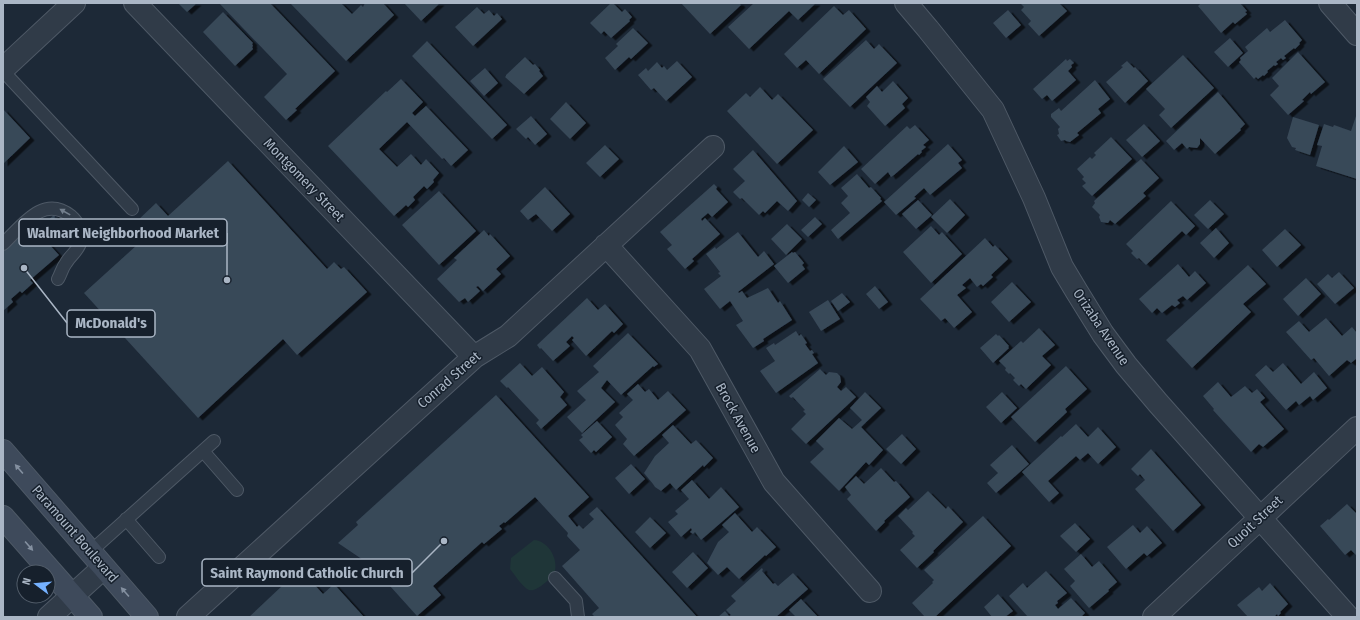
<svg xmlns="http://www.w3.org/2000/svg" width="1360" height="620" font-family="'Fira Sans Condensed',sans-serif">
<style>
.green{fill:#1f3638}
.building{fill:#384858;filter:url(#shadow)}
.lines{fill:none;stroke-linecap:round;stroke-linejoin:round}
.lane-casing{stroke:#4e5966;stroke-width:14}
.street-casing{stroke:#4e5966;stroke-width:24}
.secondary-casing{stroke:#4e5966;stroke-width:24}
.lane{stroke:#303b48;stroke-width:12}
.street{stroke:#303b48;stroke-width:22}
.secondary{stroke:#3e4a5b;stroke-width:22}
.oneway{fill:#737f8d}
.oneway2{fill:#8490a0}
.labels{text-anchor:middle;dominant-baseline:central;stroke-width:3;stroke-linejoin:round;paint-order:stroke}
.street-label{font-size:14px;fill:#aab6c5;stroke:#16202c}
.leader{fill:none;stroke:#aab6c5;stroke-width:1.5}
.callout-dot{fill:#aab6c5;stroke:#16202c;stroke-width:1.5}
.callout{fill:#16202c;stroke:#aab6c5;stroke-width:1.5}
.callout-label{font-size:15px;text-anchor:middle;font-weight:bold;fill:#aab6c5}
</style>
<defs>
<filter id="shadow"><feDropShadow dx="4.5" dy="2.5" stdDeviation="0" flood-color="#0009"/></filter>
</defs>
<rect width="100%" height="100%" fill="#1d2937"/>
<path class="green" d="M534 540C548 541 558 558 555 571 553 577 536 593 529 590 523 588 514 574 510 569L511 558Z"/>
<path class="building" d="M178 3H197L187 12Z
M219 3H270L335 71 295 109 297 110 286 120 264 97 287 74Z
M290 3H341L352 14 361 5 363 7 365 3H383L394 15 346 61Z
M404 3H440L421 21Z
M611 3H613L622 12 625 9 632 17 629 20 630 21 611 38 604 31 601 34 590 23Z
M681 3H739L741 5 710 34Z
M754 3H816L798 20 789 11 749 49 728 27Z
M1020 3H1059L1067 11 1039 36 1028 24 1031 21 1021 10 1024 7Z
M1201 3H1240L1247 11 1245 12 1247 14 1235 24 1233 22 1221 33 1198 6Z
M834 6 843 15 849 10 866 29 819 74 806 60 797 68 784 54Z
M477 7 484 14 489 10 494 16 497 13 502 19 473 46 455 27Z
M1008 10 1021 25 1006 38 993 23Z
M223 12 253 43 252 44 253 46 252 47 253 49 235 66 203 32Z
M1285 20 1302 40 1299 43 1300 44 1295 49 1294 48 1284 56 1286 58 1283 60 1281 58 1276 62 1278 64 1275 66 1274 65 1267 71 1268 72 1264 76 1263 75 1258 79 1256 77 1254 79 1239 62 1241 60 1240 58 1248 51 1245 47 1267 28 1270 32Z
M633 28 648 43 631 59 629 57 615 70 605 58 618 46 616 44Z
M1230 38 1243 53 1228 67 1214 52Z
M866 40 874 49 879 44 897 63 850 107 823 79Z
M427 41 507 125 492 139 412 56Z
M1298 52 1325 82 1311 94 1310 92 1302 100 1304 101 1288 115 1270 95 1279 86 1272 78Z
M1183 55 1214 88 1171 128 1159 115 1165 109 1146 89Z
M525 57 533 65 535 64 540 70 539 71 543 76 524 94 505 77 506 76V75Z
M1066 59 1067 61 1070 59 1074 63 1071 65 1072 67 1068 71 1076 80 1052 101 1047 95 1042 99 1033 89Z
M677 61 692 77 666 101 654 88 651 90 638 75 646 68 648 71 657 62 662 68 664 66 667 70Z
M1127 61 1134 68 1135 67 1148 81 1125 103 1106 82 1123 67 1121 66Z
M485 68 498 83 484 96 470 81Z
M401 79 423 102 412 113 415 116 426 106 468 150 451 166 444 158 442 159 407 122 379 149 397 167 411 154 421 165 426 159 439 173 433 180 434 182 427 189 424 186 413 197 415 200 408 207 406 205 394 216 328 146 386 91 387 92Z
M1095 80 1110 99 1098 109 1101 113 1077 133 1079 135 1070 142 1066 141 1065 140 1061 141 1057 135 1059 134 1058 129 1060 127 1051 117V114L1059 108 1061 111Z
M893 81 908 98 902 104 905 108 885 126 867 106 870 102 866 97 877 86 882 92Z
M760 87 772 100 778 94 813 130 777 164 727 111 746 93 750 97Z
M1218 92 1245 124 1240 129 1241 130 1215 154 1200 138V144L1197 148 1189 147 1187 149 1182 143 1174 150 1166 141Z
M566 102 586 123 570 139 550 119Z
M3 109 30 138 3 164Z
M1357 113V179L1316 166 1322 146 1317 145 1324 124 1333 127 1334 125 1351 131Z
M531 116 547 134 535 145 528 137 526 139 516 129Z
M1293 117 1319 125 1310 155 1295 150 1296 148 1292 147 1287 138Z
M1144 124 1160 141 1142 157 1126 140Z
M915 125 929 140 923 145 926 147 921 151 922 152 919 155 918 154 894 175 891 177 888 172 875 184 861 169 907 126 910 129Z
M1111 137 1132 159 1092 196 1082 186 1086 183 1082 179 1084 177 1077 169 1090 157 1092 159 1096 155 1094 153Z
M948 144 962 160 958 163 962 168 930 195 924 188 914 197 916 198 896 215 884 202Z
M605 145 619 159 600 177 586 163Z
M844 146 858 162 830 185 818 172Z
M753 150 797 201 788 211 777 201 765 213 763 211 759 215 742 198 740 199 733 192 745 181 733 169Z
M1141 159 1159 178 1143 193 1146 196 1115 224 1110 220 1108 223 1101 222 1099 217 1100 215 1092 207 1095 203 1094 201Z
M228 161 327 269 334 262 341 269 344 267 367 292 297 355 283 339 198 418 84 293 148 235 136 222 156 203 168 216Z
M857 174 869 188 871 187 881 198 880 199 882 201 838 239 831 230 850 213 841 203 848 196 841 188Z
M714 184 717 187 716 189 728 202 712 217 708 213 701 219 702 221 705 218 720 234 692 259 694 261 685 269 667 249 672 245 660 232Z
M545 187 570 214 552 231 536 214 528 220 520 211Z
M439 191 476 231 439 265 402 225Z
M808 193 816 200 809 207 802 200Z
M950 199 965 215 947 233 931 217Z
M918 200 932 215 916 229 902 214Z
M1210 200 1224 214 1208 229 1194 215Z
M1171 201 1195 226 1186 235 1182 231 1146 265 1139 258 1137 259 1131 253 1133 251 1126 244Z
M55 214 54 227 58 232 47 242 59 255 30 280 33 283 22 293 20 291 11 299 13 302 3 311V250L15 239 23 228 29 235 35 230 36 231Z
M815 217 822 224 808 237 801 230Z
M787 224 802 239 786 255 771 239Z
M931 226 939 235 942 232 962 254 931 283 903 252Z
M1216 228 1229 243 1214 258 1200 243Z
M1285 229 1301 245 1277 267 1262 250Z
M484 230 489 236 490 234 510 256 496 269 501 274 483 291 478 286 476 287 480 291 468 302 465 298 459 302 437 279 457 260 454 258Z
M738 232 758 257 764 251 774 264 738 292 739 293 742 291 747 298 768 288 778 303 780 301 792 320 763 339 764 341 753 348 736 325 743 321 730 301 720 309 704 289 721 276 718 273 720 272 706 254 715 247 716 249Z
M985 238 993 247 995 245 1008 259 991 275 993 277 983 286 981 284 977 287 970 278 962 285 966 288 957 295 972 312 954 328 945 318 941 321 920 299Z
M792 252 793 253 795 252 804 263 802 265 805 269 788 283 774 266Z
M1178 264 1189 277 1195 271 1206 283 1187 300 1183 296 1177 300 1180 303 1175 307 1172 305 1162 313 1157 308 1152 313 1139 299Z
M1248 265 1266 284 1243 304 1251 312 1192 368 1166 340Z
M1339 272 1354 288 1335 304 1317 284 1328 274 1332 278Z
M1306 278 1321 294 1298 316 1283 299Z
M1012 282 1031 302 1009 322 991 302Z
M875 286 888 302 879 309 866 294Z
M842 293 850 302 838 311 831 301Z
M587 298 598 310 605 304 623 324 614 333 612 331 586 356 572 340 574 338 572 336 566 342 570 346 553 361 541 348 540 349 537 345Z
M828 300 840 319 821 331 809 312Z
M1326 318 1342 336 1352 327 1357 333V358L1351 363 1347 360 1329 376 1314 358 1311 360 1286 332 1299 321 1309 332Z
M1039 328 1055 345 1042 356 1051 365 1026 389 1021 384 1019 386 1013 380 1015 378 1010 373 1009 374 1005 370 1006 368 999 361 1021 341 1023 343Z
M796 331 799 336 801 334 807 343 805 344 810 351 812 350 814 353 812 354 818 363 776 393 760 371 775 361 766 348 774 343 775 345Z
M628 333 658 364 654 367 653 366 621 395 607 380 601 388 615 402 582 433 567 417 586 400 577 391 599 372 593 366Z
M996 334 998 336 999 335 1009 346 1008 347 1009 348 993 363 980 348Z
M520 363 532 376 542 367 564 392 560 397 567 405 541 429 536 423 539 420 508 387 507 388 500 381Z
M1283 363 1301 384 1314 372 1327 388 1313 400 1310 396 1299 405 1296 401 1286 410 1255 375 1266 365 1273 372Z
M1066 366 1087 389 1065 409 1067 412 1035 442 1011 417Z
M820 369 826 375 829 372 837 373 840 376 841 382 837 387 841 391 846 387 856 397 806 444 791 429 806 414 803 411 805 410 793 397 791 398 789 396Z
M1218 382 1231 397 1245 386 1252 393 1257 389 1265 398 1260 402 1284 429 1263 447 1259 444 1251 452 1213 410 1214 409 1203 396Z
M638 384 645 392 649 389 658 400 668 391 686 410 634 456 623 444 627 439 615 425 623 417 619 413 633 400 627 394Z
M865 392 881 408 861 427 883 450 869 465 866 462 839 491 810 462 824 449 816 441 839 418 852 429 862 420 850 408Z
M1002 392 1017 408 1001 423 986 407Z
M496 395 589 497 568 516 577 527 579 525 583 529 594 519 589 514 597 507 697 617H595L592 614 599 608 562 566 580 550 567 536 568 533 535 497 505 523 504 522 499 526 502 529 484 544 482 542 433 586 441 595 417 616 372 566 338 543 358 525 356 522Z
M597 421 612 437 596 452 594 450 591 453 579 440 583 437 581 435Z
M1076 424 1088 437 1098 427 1116 447 1098 464 1088 453 1080 460 1076 456 1048 481 1059 493 1049 502 1022 472 1061 436 1062 437Z
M673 425 691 444 696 440 713 458 704 467 703 465 676 490 670 483 661 491 655 487 653 484 644 473 655 456 669 443 662 435Z
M902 434 916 449 901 464 886 449Z
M1012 445 1029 464 996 493 987 483 998 473 990 465Z
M1151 449 1201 505 1173 531 1135 489 1145 480 1140 474 1138 476 1131 469Z
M631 464 645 479 629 494 615 478Z
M881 468 894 482 896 481 910 497 884 521 885 522 876 531 847 499 851 495 845 487 856 476 864 484Z
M692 480 709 499 721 487 739 507 701 540 695 532 693 534 690 532 692 530 691 528 681 537 668 522 678 514 675 511 689 499 681 490Z
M928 491 946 509 948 506 963 522 933 551 934 552 917 568 900 550 915 536 912 533 913 532 898 516 906 508 908 510Z
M1347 504 1357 514V556L1351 550 1345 555 1320 526 1328 519 1329 520Z
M735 513 752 532 757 527 776 547 766 556 765 555 739 579 727 567 718 575 707 563 718 542 729 532 722 525Z
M983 516 1011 546 935 617H925L912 603 933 583 932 582 934 580 924 570Z
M650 517 666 533 650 548 635 532Z
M1075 523 1090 539 1076 552 1060 536Z
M1133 525 1140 533 1147 526 1162 543 1147 556 1144 553 1126 569 1107 547Z
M693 552 708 568 687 588 672 572Z
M1081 554 1092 567 1099 561 1117 582 1108 590 1109 591 1089 608 1070 586 1075 581 1064 569Z
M762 568 763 570 762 571 773 584 775 583 778 586 793 573 808 589 776 617H718L725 611 729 616 731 615 726 610 736 601 731 596Z
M300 569 323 594 334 584 364 617H249Z
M1046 571 1067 593 1057 601 1058 603 1055 605 1058 609 1071 598 1085 613 1081 617H1028L1009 596 1023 583 1027 588Z
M1270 583 1288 604 1280 612 1281 613 1278 616 1277 614 1274 617H1248L1237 605 1259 587 1262 591Z
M998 594 1013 611 1005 617H992L984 607Z
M801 599 818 617H796L789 610Z"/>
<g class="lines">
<g class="lane-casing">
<path id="lane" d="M3 71 132 209
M3 244C22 226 43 194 71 216 78 222 82 231 81 240 79 251 71 254 66 263 62 268 61 274 58 279
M203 451 237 490
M126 519 159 557
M90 552 214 441
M555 578 576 601 578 617"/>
</g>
<g class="street-casing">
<path id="street" d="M135 3 474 357
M906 3 928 29 993 110 1034 198 1062 267 1077 292 1103 334 1126 365 1158 403 1348 617
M1330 3 1357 34
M3 69 74 3
M606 245 700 349 774 482 870 591
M49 617 103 568
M188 617 474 357 508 336 713 147
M1154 617 1357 428"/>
</g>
<g class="secondary-casing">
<path id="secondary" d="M3 451 147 617
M3 517 91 617"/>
</g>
<use href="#lane" class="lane"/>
<use href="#street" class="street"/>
<use href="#secondary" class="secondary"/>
</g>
<defs><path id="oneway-solid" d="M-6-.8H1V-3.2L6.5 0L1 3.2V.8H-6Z"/></defs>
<use class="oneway" href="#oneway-solid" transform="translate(65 212) rotate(-151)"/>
<g class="oneway2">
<use href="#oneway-solid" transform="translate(19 469) rotate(-131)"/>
<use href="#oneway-solid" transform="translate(29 546) rotate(49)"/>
<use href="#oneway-solid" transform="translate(125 592) rotate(-131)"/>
</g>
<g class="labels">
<g class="street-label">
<text transform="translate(304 180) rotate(46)">Montgomery Street</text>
<text transform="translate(1101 327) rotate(56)">Orizaba Avenue</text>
<text transform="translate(449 380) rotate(-41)">Conrad Street</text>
<text transform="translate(738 418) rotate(61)">Brock Avenue</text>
<text transform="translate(1255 522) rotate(-43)">Quoit Street</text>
<text transform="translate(75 534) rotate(49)">Paramount Boulevard</text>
</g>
</g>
<path class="leader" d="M227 280L227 233M24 268L67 323M444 541L412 573"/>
<g class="callout-dot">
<circle cx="227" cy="280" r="4"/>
<circle cx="24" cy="268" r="4"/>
<circle cx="444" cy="541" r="4"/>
</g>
<g class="callout">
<rect x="19" y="219" width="208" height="27" rx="4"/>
<rect x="67" y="310" width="88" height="27" rx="4"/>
<rect x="202" y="559" width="210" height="27" rx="4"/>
</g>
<g class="callout-label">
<text x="123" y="238">Walmart Neighborhood Market</text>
<text x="111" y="328">McDonald's</text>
<text x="307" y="578">Saint Raymond Catholic Church</text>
</g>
<rect width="1360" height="620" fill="none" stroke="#aab6c5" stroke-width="8"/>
<g transform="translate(36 584) rotate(286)"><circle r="19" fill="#16202c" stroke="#515c69"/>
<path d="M0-3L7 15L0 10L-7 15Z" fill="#75b1ff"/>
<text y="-6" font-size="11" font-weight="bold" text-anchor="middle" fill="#aab6c5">N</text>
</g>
</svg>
